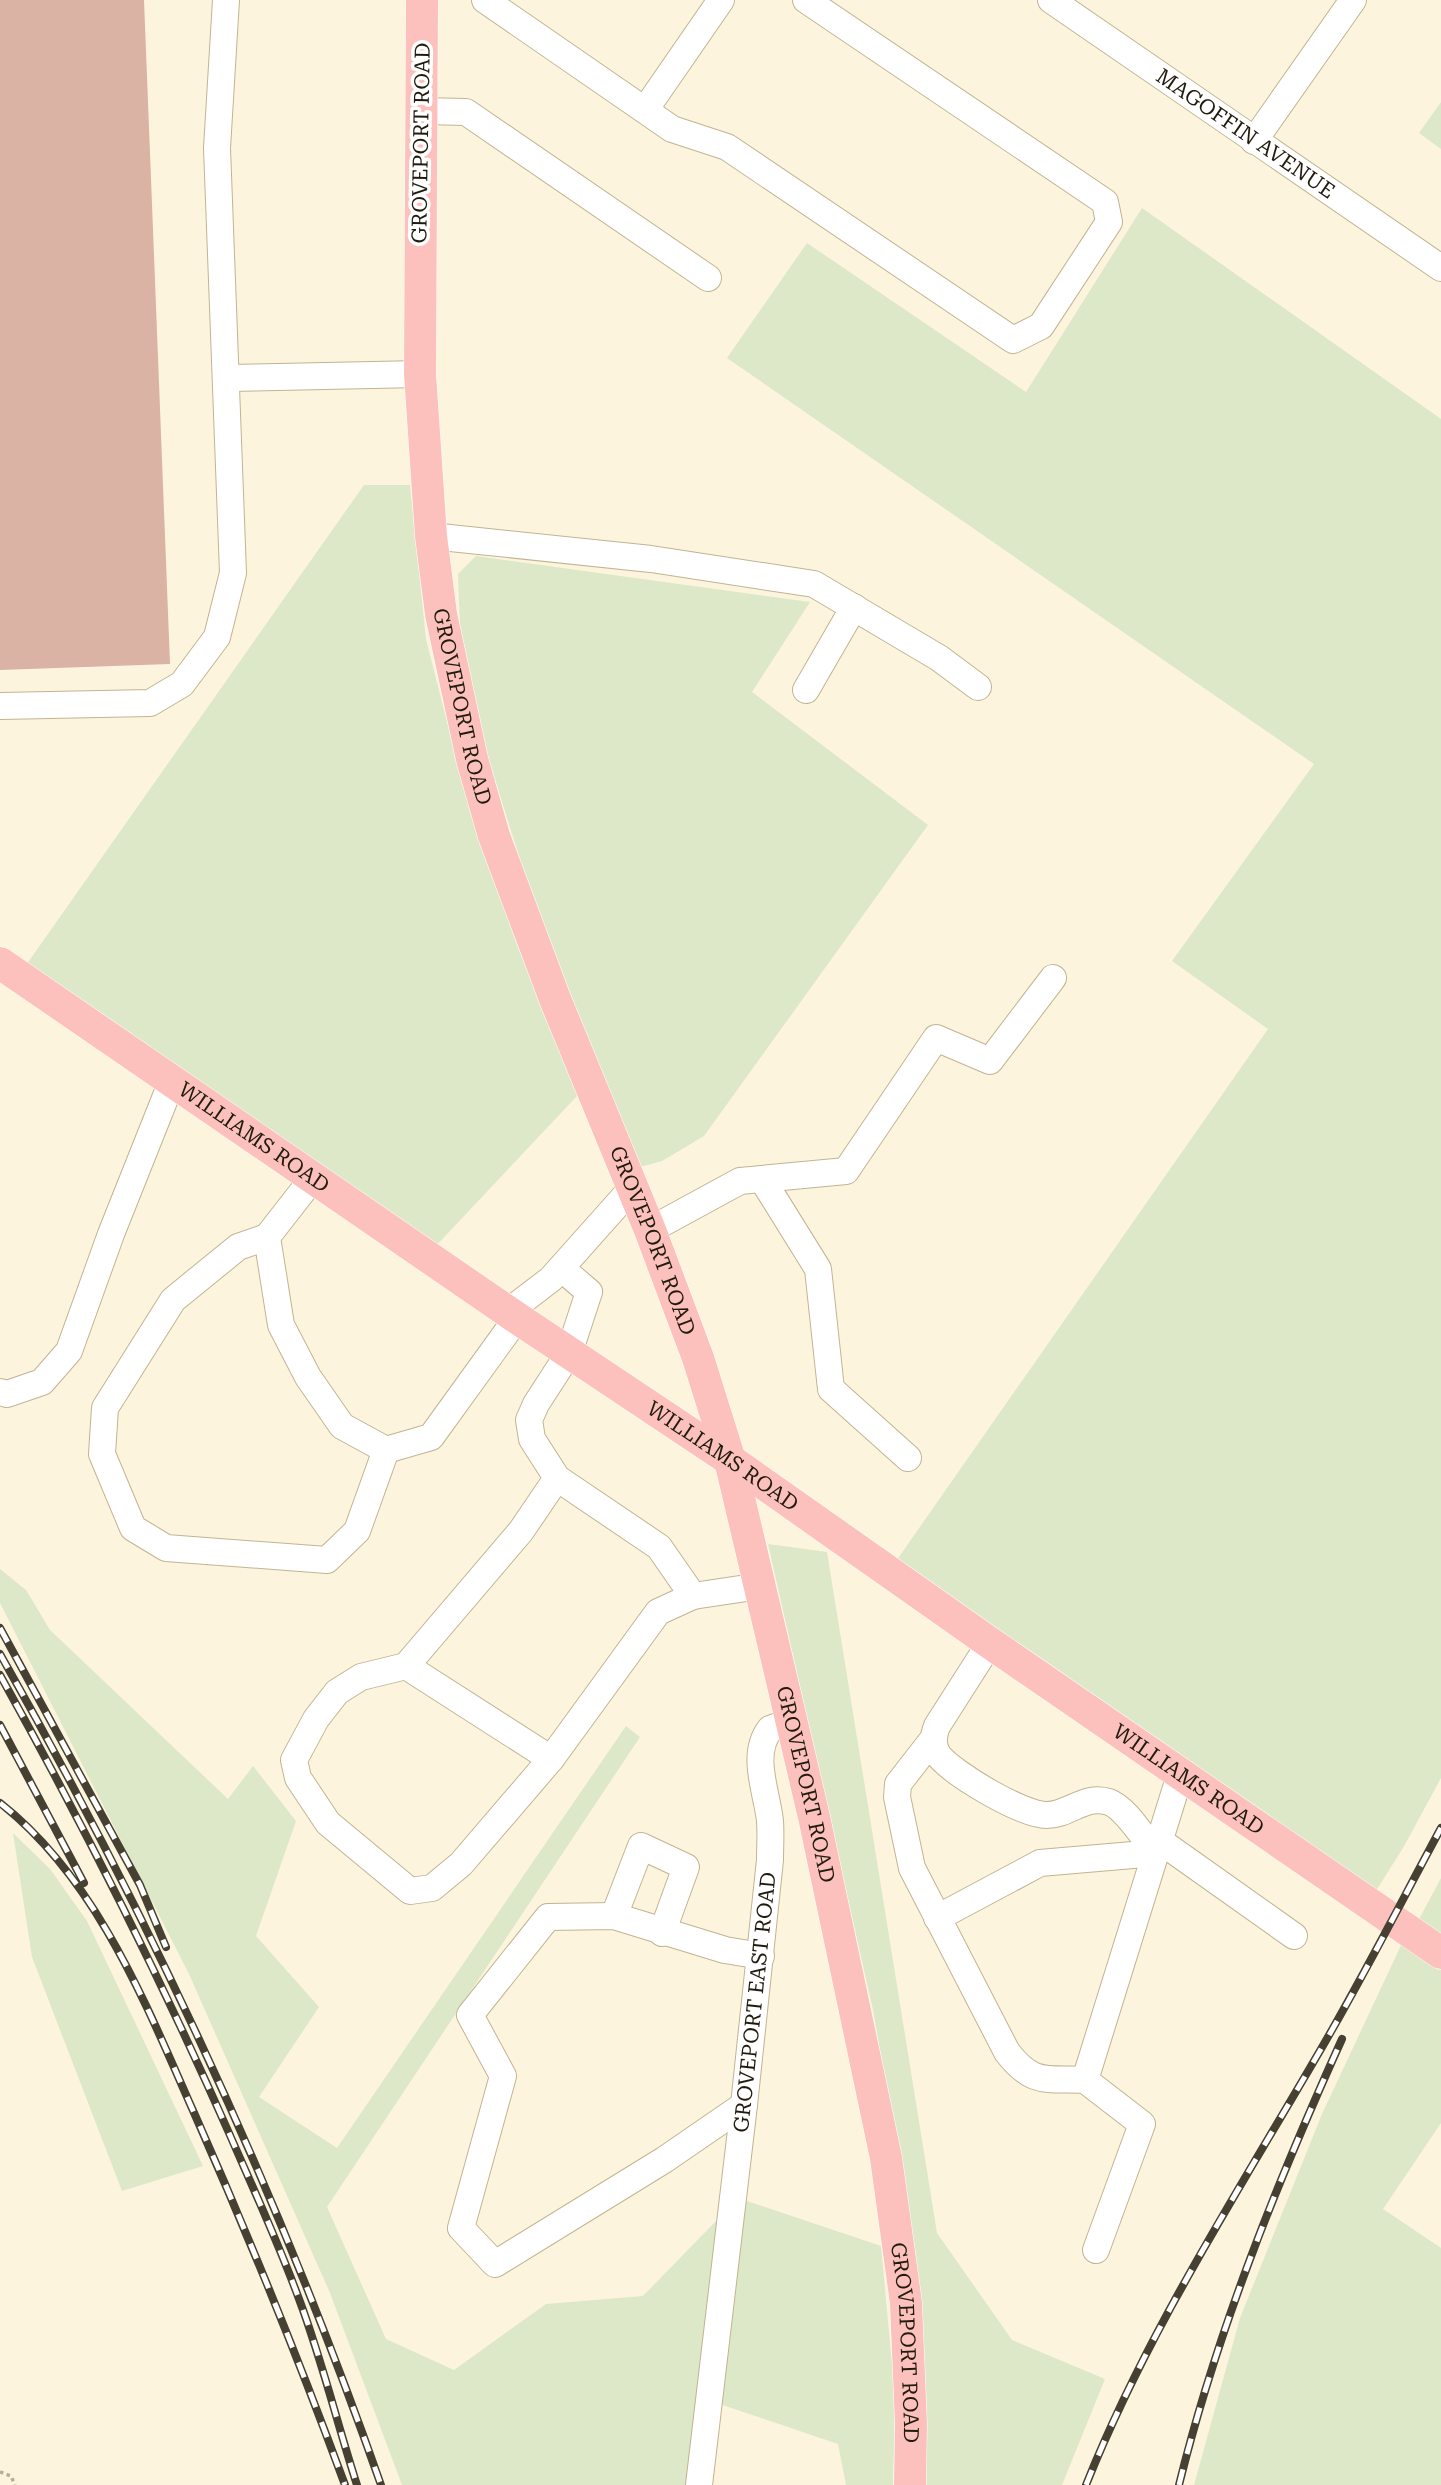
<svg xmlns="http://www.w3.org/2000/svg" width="1441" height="2485" font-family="'Roboto Serif',serif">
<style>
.green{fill:#dce8c8}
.building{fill:#dab3a4}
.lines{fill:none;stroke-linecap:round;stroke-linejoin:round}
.minor-casing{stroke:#c2b492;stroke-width:28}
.major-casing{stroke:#fff;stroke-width:33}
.path{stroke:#b6ae9b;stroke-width:3.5;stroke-dasharray:3.5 3.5;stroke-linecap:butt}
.minor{stroke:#fff;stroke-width:26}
.major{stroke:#fcc1bd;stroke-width:32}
.rail-casing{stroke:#454031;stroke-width:8}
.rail{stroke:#fff;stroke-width:5;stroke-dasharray:16;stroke-linecap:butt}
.labels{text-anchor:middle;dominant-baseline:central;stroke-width:7;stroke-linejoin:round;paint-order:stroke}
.street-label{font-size:21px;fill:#201b0e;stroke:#fff}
</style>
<rect width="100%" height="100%" fill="#fdf4de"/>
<path class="green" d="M1441 102V149L1419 133Z
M1142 208 1441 419V1778L1403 1848 1374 1894 894 1564 1268 1029 1172 961 1314 764 727 358 807 243 1026 392Z
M364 485H410L426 639 460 773 517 945 578 1095 433 1249 24 968Z
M476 556 810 602 752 692 928 825 704 1136 662 1161 640 1167 532 898 483 741 460 627 458 574Z
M768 1544 827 1552 937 2233 1012 2340 1105 2379 1062 2485H924L926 2448 915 2252 873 2010Z
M0 1569 26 1590 50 1630 228 1799 253 1766 296 1821 256 1936 319 2007 259 2097 337 2148 626 1726 640 1737 327 2207 386 2339 454 2370 546 2304 643 2296 719 2218 689 2485H402L330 2293 189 1974 0 1603Z
M13 1833 50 1869 87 1921 203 2166 122 2191 32 1957Z
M1441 1878V1938L1418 1921Z
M1403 1941 1441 1965V2123L1383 2209 1441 2248V2485H1194L1240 2318 1322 2114Z
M741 2199 881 2246 895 2396 893 2485H846L838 2444 717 2403Z"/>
<path class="building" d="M0 0H144L170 664 0 670Z"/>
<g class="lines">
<g class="minor-casing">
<g id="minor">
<path d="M485 0 672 129 727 147 1013 340 1041 326 1109 222 1105 202 806 0"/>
<path id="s1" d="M1051 0 1441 268"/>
<path d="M645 110 721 0"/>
<path d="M423 111 466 112 708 278"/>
<path d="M1254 141 1353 0"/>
<path d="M226 378 420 374"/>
<path d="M431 536 651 559 814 584 939 658 978 687"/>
<path d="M806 690 854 607"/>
<path d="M0 706 150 703 182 684 217 637 233 573 217 148 226 0"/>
<path d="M313 1178 267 1237 281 1325 308 1377 342 1426 386 1450 431 1437 517 1318"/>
<path d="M762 1179 818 1269 831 1389 908 1458"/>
<path d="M650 1230 740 1181 846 1171 936 1038 990 1061 1053 978"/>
<path d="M267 1237 238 1247 173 1300 105 1408 102 1454 133 1528 166 1548 327 1560 357 1531 386 1450"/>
<path d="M561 1268 589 1292 569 1353 536 1404 529 1420 532 1439 557 1478 659 1547 693 1596"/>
<path d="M508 1312 551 1279 633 1187"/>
<path d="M0 1392 7 1394 42 1382 69 1351 111 1234 172 1081"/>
<path d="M557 1478 521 1531 406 1666 551 1759 658 1612 693 1596 760 1586"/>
<path d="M990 1643 937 1726C933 1736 932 1747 939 1756 955 1775 1022 1815 1047 1815 1069 1815 1085 1794 1109 1802 1126 1808 1144 1839 1156 1853"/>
<path d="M406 1666 361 1677 337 1692 316 1719 294 1760 298 1778 328 1823 410 1891 432 1888 461 1864 551 1759"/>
<path d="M933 1739 898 1784 897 1797 912 1868 1007 2052C1033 2086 1046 2078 1085 2080"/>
<path d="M1160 1841 1294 1936"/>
<path d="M614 1916 641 1846 686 1867 662 1933"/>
<path d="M937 1918 1040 1863 1156 1853"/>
<path d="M744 2105 664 2160 495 2264 461 2228 503 2076 470 2015 548 1917 614 1916 725 1950 761 1956"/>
<path d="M1096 2250 1142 2124 1085 2080 1180 1775"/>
<path id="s2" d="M699 2485 744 2105 770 1860C770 1847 771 1834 770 1821 767 1792 750 1755 770 1729L792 1721"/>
</g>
</g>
<g class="major-casing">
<g id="major">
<path id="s3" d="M422 0 420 374 431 536 441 614 472 759 494 836 555 999 650 1230 698 1358 730 1460 814 1817 886 2158 906 2303 911 2424 910 2485"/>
<path id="s4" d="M0 963 517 1318 730 1460 990 1643 1441 1953"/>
</g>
</g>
<path class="path" d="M0 2472 11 2476 15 2485"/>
<use href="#minor" class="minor"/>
<use href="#major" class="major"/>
<g class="rail-casing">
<path id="rail" d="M0 1628 140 1885 166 1947
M0 1654C151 1920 280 2197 381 2485
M0 1675C83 1824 160 1977 229 2133 253 2188 278 2242 299 2299 322 2360 337 2423 357 2485
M0 1725 84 1883
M0 1803C98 1880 146 2005 195 2115 249 2237 299 2360 345 2485
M1086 2485C1146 2335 1233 2200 1314 2061 1359 1985 1399 1906 1441 1828
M1179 2485C1217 2331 1277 2183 1342 2039"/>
</g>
<use href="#rail" class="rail"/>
</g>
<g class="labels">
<g class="street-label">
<text stroke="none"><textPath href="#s1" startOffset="236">MAGOFFIN AVENUE</textPath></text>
<text transform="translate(421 143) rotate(-89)">GROVEPORT ROAD</text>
<text stroke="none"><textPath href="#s3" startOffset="710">GROVEPORT ROAD</textPath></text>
<text stroke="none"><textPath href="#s4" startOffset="308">WILLIAMS ROAD</textPath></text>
<text stroke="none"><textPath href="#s3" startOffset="1278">GROVEPORT ROAD</textPath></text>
<text stroke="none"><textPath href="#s4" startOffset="875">WILLIAMS ROAD</textPath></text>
<text stroke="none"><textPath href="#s4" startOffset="1442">WILLIAMS ROAD</textPath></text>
<text stroke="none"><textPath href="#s3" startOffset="1844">GROVEPORT ROAD</textPath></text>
<text stroke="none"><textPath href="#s2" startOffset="486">GROVEPORT EAST ROAD</textPath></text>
<text stroke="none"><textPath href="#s3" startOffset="2412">GROVEPORT ROAD</textPath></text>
</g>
</g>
</svg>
